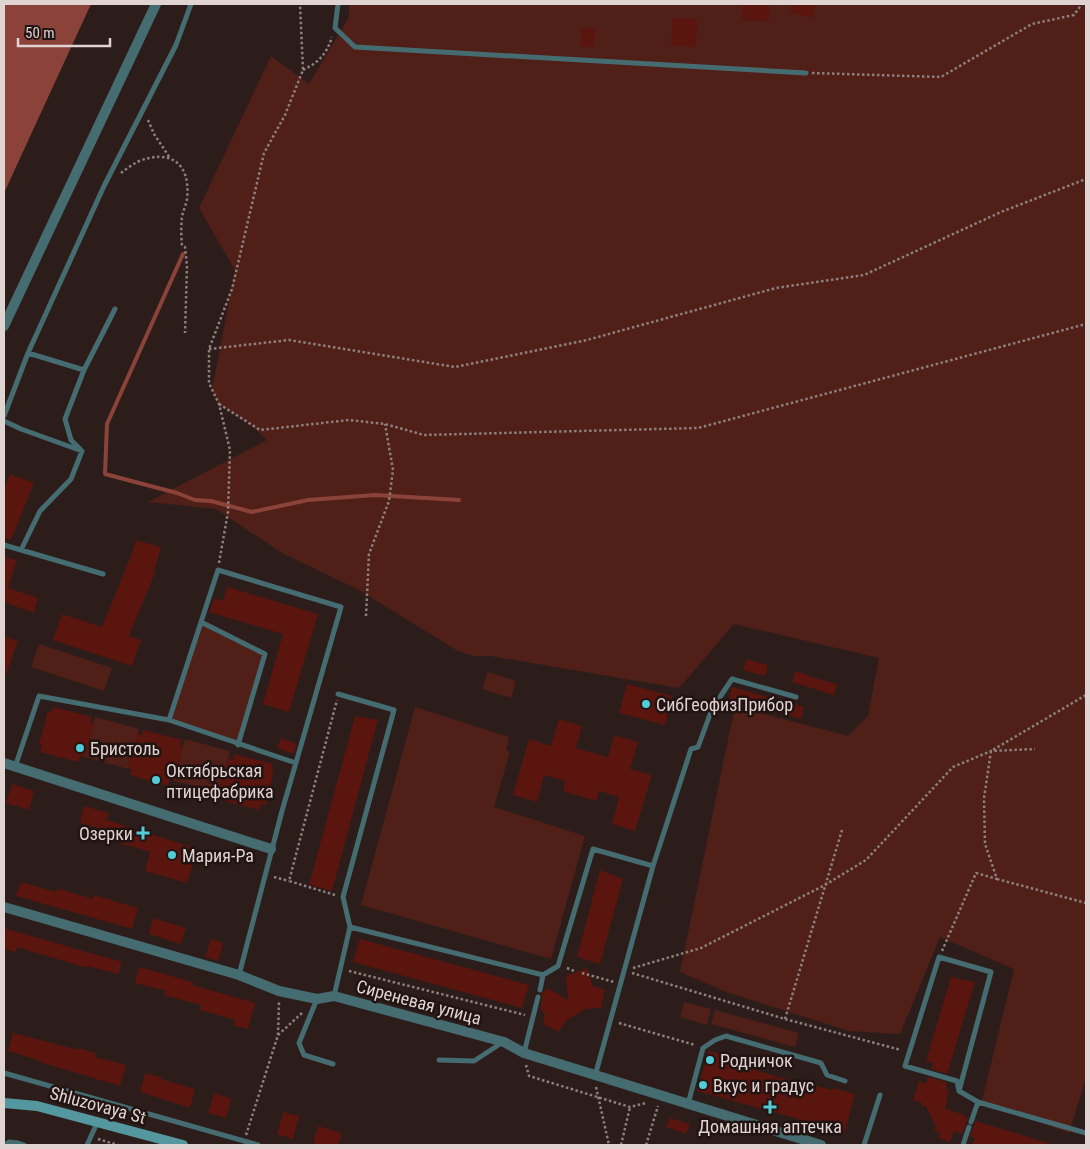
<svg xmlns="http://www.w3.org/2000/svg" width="1090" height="1149" font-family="'Roboto Condensed',sans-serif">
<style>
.green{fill:#501f18}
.water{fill:#8b4339}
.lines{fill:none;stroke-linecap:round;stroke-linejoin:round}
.stream{stroke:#8b4339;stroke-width:4}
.building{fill:#59150e}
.path{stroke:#8d807e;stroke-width:2.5;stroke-dasharray:2.5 2.5;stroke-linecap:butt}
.lane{stroke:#456c71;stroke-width:5}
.street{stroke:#456c71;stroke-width:10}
.secondary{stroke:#55979e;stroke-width:10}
.poi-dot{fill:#52cbd7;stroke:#221412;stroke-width:2}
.labels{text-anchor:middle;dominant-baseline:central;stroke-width:5;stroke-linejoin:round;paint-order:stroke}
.poi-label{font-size:18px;fill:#dfd4d2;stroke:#221412;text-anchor:start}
.street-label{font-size:18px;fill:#dfd4d2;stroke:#221412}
</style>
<rect width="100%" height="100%" fill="#2c1d1b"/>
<path class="green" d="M349 4H1086V1078L1069 1133 982 1101 1014 969 940 937 900 1034 849 1031 729 993 680 972 735 706 848 736 868 716 879 658 734 624 679 688 490 656H474L458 651 359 590 282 553 216 509 148 502 267 440 253 427 219 404 212 390 235 270 199 208 271 56 309 84 349 17Z
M201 622 265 654 238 745 169 720Z
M39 644 112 668 104 691 31 667Z
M488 672 516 681 511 698 482 689Z
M415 707 509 737 506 750 510 752 494 807 585 836 551 959 361 905Z
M95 717 139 729 128 769 85 757Z
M185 739 230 751 219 792 174 781Z
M684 1002 711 1009 707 1025 680 1017Z
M715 1010 799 1033 795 1047 711 1024Z"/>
<path class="water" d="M4 4H91L4 193Z"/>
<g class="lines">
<path class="stream" d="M183 254 107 424 105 474 177 493 195 500 211 501 252 512 308 500 375 495 459 500"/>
</g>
<path class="building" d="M742 4H769V21L742 20Z
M792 4H816L812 18 790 12Z
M673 18 697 19 696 47 671 45Z
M581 28 595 29 594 47 581 46Z
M10 474 34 483 11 540 4 537V489Z
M136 540 161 547 154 572 155 573 129 636 141 640 132 666 53 640 62 614 102 627 132 553Z
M6 557 17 560 8 588 38 598 34 613 4 602V563Z
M227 587 318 614 289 712 263 704 283 634 209 612 214 598 223 601Z
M4 636 18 641 5 677H4Z
M746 659 768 665 765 676 743 670Z
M795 671 808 675V676L837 684 834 695 792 682Z
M627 684 672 696 665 725 619 713Z
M732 687 804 707 801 719 729 700Z
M53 707 92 717 90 723 94 724 85 757 80 756 78 762 40 752 42 745 39 744 48 711 52 712Z
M355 716 378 720 332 891 309 885Z
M559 719 582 726 576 748 608 757 614 735 638 742 630 769 652 775 635 831 612 824 619 797 599 791 596 801 563 791 565 781 544 775 537 802 513 795 529 739 551 746Z
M143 730 182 740 180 746 183 747 174 781 170 779 168 786 130 775 132 770 128 769 137 734 142 735Z
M281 738 297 744 294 754 277 748Z
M234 754 273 764 271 770 274 771 265 806 261 804 259 810 221 800 223 793 219 792 228 758 233 760Z
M12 784 34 791 29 810 6 803Z
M84 806 109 813 107 820 197 849 187 883 145 871 150 852 113 841 115 833 80 823Z
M600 870 623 879 600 964 577 957Z
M21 882 56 892 57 888 93 899 94 895 138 908 132 929 16 896Z
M153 918 186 928 181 944 149 934Z
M4 928 122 962 118 974 87 966V968L17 947 16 952 4 949Z
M211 939 223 943 218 961 205 957Z
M360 939 529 985 522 1008 353 962Z
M139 967 193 982 192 985 255 1003 248 1029 233 1025 235 1020 200 1010 201 1005 164 995 166 991 135 983Z
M587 968 593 986 605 990 601 1008 585 1009 567 1020 558 1032 543 1024 545 1014 540 1008 542 998 541 994 548 988 568 1000 566 976Z
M951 977 975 982 947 1074 931 1069 933 1063 926 1061Z
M13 1033 79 1050V1048L96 1053 95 1057 126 1065 120 1086 40 1062V1061L8 1051Z
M709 1051 731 1057 730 1060 755 1068V1070L805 1085 806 1083 832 1090 833 1088 855 1094 844 1135 795 1118 697 1091Z
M145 1073 161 1077V1079L195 1089 190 1108 140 1092Z
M928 1077 946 1082V1089L949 1090 945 1109 965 1115 964 1117 968 1118 962 1134 954 1131 950 1142 938 1138 940 1132 934 1131 936 1127 926 1106 922 1107V1103L913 1100 919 1081 926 1084Z
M214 1093 231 1099 226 1118 208 1113Z
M283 1112 299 1116 293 1139 277 1134Z
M670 1118 690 1124 686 1134 666 1127Z
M976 1121 1048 1143V1145H972L975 1138 970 1136Z
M318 1126 342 1133 338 1145H321L313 1143Z"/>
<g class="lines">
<path class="path" d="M303 70C319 62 326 55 332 37
M812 73 941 77 1032 24 1074 15 1082 4
M148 120 154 134 170 158
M121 173C126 169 132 165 137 162 170 148 191 163 187 199 186 205 183 211 182 217 181 226 181 236 182 245L185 247 187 266 185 333
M209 349 289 340 455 367 587 340 776 288 864 275 1001 212 1086 179
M219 404 260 430 349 420 385 424 424 435 698 428 1086 324
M219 563 228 512 230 450 219 404 209 383V349L232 289 264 153 285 115 303 70 300 4
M366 616 369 554 389 501 393 470 385 424
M274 877 289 881
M997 879 1086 903
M335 895 289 881 337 700
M942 951 976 873 997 879 985 844 984 798 991 751 1086 695
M567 968 574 971
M633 968 701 948 825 885 866 860 953 767 991 751 1035 749
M349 971 525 1015
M582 973 614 982
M632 973 785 1019 901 1050
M785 1019 842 830
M619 1023 695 1045
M278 1035 279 1002
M526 1065 529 1076 630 1107 646 1103
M596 1087 609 1145
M246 1135 278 1035 302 1013
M98 1139 118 1145
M621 1145 630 1107
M646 1145 658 1106"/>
<path class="lane" d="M338 4 335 28 355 47 806 73
M28 353 84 370 115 309
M4 416 28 353 104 186 176 45 191 4
M4 421 21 429 82 451 71 479 40 511 21 550 4 545
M80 449 71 440 65 419 84 370
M21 550 103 574
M201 622 265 654 238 745
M169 720 218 570 341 607 282 811 239 975
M15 767 39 696 169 720 296 763
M350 927 543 975 558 966 593 849 653 866
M540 990 543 975
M334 996 350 927 343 897 394 710 338 694
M317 999 299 1043 304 1055 333 1064
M524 1053 538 997
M439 1060 474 1061 503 1042
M4 1073 258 1145
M595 1076 653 866 691 749 698 747 712 709 732 679 796 697
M959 1091 957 1081 905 1066 939 957 991 972 959 1091 978 1102 1086 1133
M688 1104 703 1048 715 1040 726 1036 821 1063 827 1075 845 1081
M971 1122 978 1102
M5 1145 9 1142 18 1143 24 1145
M87 1145 98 1121
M864 1145 880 1095
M963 1145 969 1127"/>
<path class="street" d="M4 326 156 4
M4 763 271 849
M4 907 239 975 279 991 317 999 334 996 504 1042 524 1053 821 1145"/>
<path class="secondary" d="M4 1103 37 1106 183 1145"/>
</g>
<g class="poi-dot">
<circle cx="646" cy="704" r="5"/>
<circle cx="80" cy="748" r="5"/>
<circle cx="156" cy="780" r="5"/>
<path d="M140.5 825.5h5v5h5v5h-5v5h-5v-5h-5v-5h5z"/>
<circle cx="172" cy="855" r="5"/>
<circle cx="710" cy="1060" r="5"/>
<circle cx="703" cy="1085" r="5"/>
<path d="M767.5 1099.5h5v5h5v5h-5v5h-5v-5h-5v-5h5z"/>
</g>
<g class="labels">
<g class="poi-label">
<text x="656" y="704">СибГеофизПрибор</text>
<text x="90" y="748">Бристоль</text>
<text x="166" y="770">Октябрьская<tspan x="166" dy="21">птицефабрика</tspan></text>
<text x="133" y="833" text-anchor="end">Озерки</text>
<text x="182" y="855">Мария-Ра</text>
<text x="720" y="1060">Родничок</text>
<text x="713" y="1085">Вкус и градус</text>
<text x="770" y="1126" text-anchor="middle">Домашняя аптечка</text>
</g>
<g class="street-label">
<text transform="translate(419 1002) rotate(15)">Сиреневая улица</text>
<text transform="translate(98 1105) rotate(15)">Shluzovaya St</text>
</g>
</g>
<rect width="1090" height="1149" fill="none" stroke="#dfd4d2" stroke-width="10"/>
<path d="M18 38v8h92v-8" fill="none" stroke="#dfd4d2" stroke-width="2.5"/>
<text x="25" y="38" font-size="15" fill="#dfd4d2" stroke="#221412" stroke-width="4" paint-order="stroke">50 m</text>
</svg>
